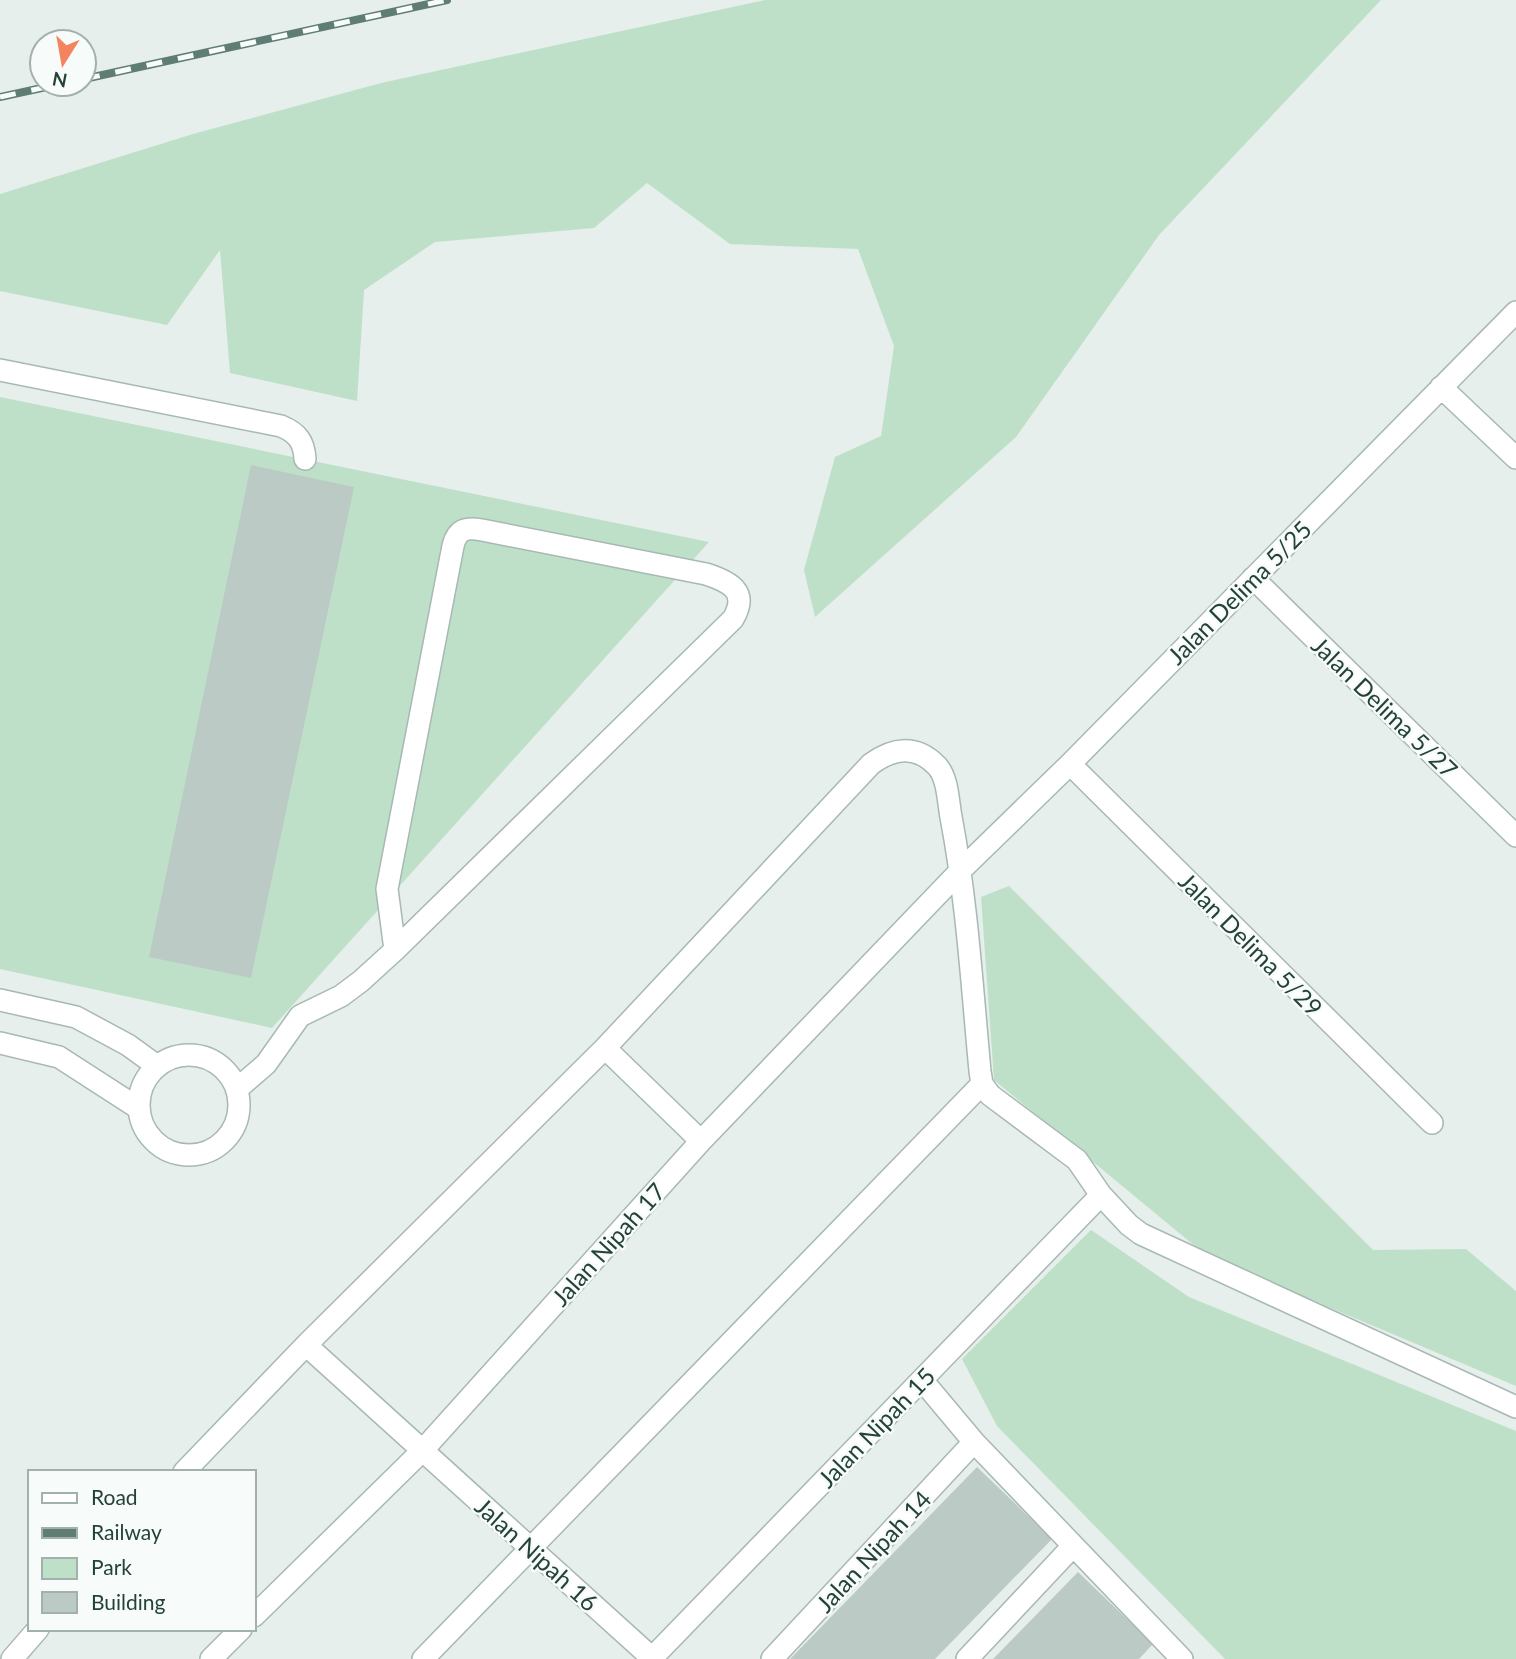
<svg xmlns="http://www.w3.org/2000/svg" width="1516" height="1659" font-family="Lato,sans-serif">
<style>
.green{fill:#bfe0c8}
.building{fill:#bbcac4}
.lines{fill:none;stroke-linecap:round;stroke-linejoin:round}
.minor-casing{stroke:#a8b8b2;stroke-width:24}
.minor{stroke:#fff;stroke-width:21}
.rail-casing{stroke:#5f7d75;stroke-width:8}
.rail{stroke:#f7fbf9;stroke-width:5;stroke-dasharray:16;stroke-linecap:butt}
.labels{text-anchor:middle;dominant-baseline:central;stroke-width:5;stroke-linejoin:round;paint-order:stroke}
.street-label{font-size:24px;fill:#24423a;stroke:#f7fbf9}
</style>
<rect width="100%" height="100%" fill="#e6efeb"/>
<path class="green" d="M765 0H1381L1159 235 1016 437 815 617 804 570 835 457 881 436 894 346 858 249 730 244 647 183 594 228 435 242 364 290 357 401 230 373 220 250 167 325 0 291V194L193 134 381 83Z
M0 397 709 542 272 1028 0 969Z
M1009 886 1373 1250 1466 1249 1516 1291V1386L1207 1256 994 1080 981 897Z
M1091 1230 1189 1297 1516 1431V1659H1225L997 1426 962 1359Z"/>
<path class="building" d="M251 465 354 487 251 978 149 957Z
M977 1467 1052 1539 935 1659H790Z
M1078 1572 1153 1644 1139 1659H993Z"/>
<g class="lines">
<g class="minor-casing">
<path id="minor" d="M0 370 281 426C298 433 304 442 305 459
M1441 387 1516 458
M1253 578 1516 836
M1070 764 1432 1123
M0 1000 76 1017 128 1045 157 1066
M0 1043 59 1057 138 1108
M605 1048 701 1141
M139 1105a50 50 0 1 1 100 0a50 50 0 1 1-100 0Z
M237 1089 266 1064 300 1016 341 996 361 981 395 950 733 619C749 592 731 582 706 574L482 530C466 527 457 529 453 546L387 889 395 950
M306 1345 652 1658
M922 1380 974 1442 1182 1659
M184 1472 306 1345 605 1048 871 764C893 748 916 744 937 766 948 778 948 801 951 817 967 901 972 986 980 1071L982 1084 990 1095 1077 1160 1101 1195 1129 1225 1141 1234 1516 1407
M254 1616 422 1451 701 1141 961 870 1070 764 1516 312
M12 1659 38 1629
M211 1659 241 1629
M423 1659 982 1084
M651 1659 1101 1195
M772 1659 974 1442
M967 1659 1073 1546"/>
</g>
<use href="#minor" class="minor"/>
<g class="rail-casing">
<path id="rail" d="M84 79 447 0
M0 97 60 84"/>
</g>
<use href="#rail" class="rail"/>
</g>
<g class="labels">
<g class="street-label">
<text transform="translate(1239 592) rotate(-45)">Jalan Delima 5/25</text>
<text transform="translate(1385 707) rotate(44)">Jalan Delima 5/27</text>
<text transform="translate(1251 944) rotate(45)">Jalan Delima 5/29</text>
<text transform="translate(608 1244) rotate(-48)">Jalan Nipah 17</text>
<text transform="translate(876 1427) rotate(-46)">Jalan Nipah 15</text>
<text transform="translate(873 1551) rotate(-47)">Jalan Nipah 14</text>
<text transform="translate(537 1554) rotate(42)">Jalan Nipah 16</text>
</g>
</g>
<rect x="28" y="1470" width="228" height="161" fill="#f7fbf9" stroke="#a3b1ad" stroke-width="2"/>
<rect x="42" y="1493" width="35" height="10" fill="#ffffff" stroke="#a3b1ad" stroke-width="2"/>
<text x="91" y="1505" font-size="21" fill="#24423a">Road</text>
<rect x="42" y="1528" width="35" height="10" fill="#5f7d75" stroke="#a3b1ad" stroke-width="2"/>
<text x="91" y="1540" font-size="21" fill="#24423a">Railway</text>
<rect x="42" y="1558" width="35" height="21" fill="#bfe0c8" stroke="#a3b1ad" stroke-width="2"/>
<text x="91" y="1575" font-size="21" fill="#24423a">Park</text>
<rect x="42" y="1592" width="35" height="21" fill="#bbcac4" stroke="#a3b1ad" stroke-width="2"/>
<text x="91" y="1610" font-size="21" fill="#24423a">Building</text>
<g transform="translate(63 63) rotate(191)"><circle r="33" fill="#f7fbf9" stroke="#a3b1ad" stroke-width="2"/>
<path d="M0-5L12 26L0 18L-12 26Z" fill="#f4845f"/>
<text y="-10" font-size="19" font-weight="bold" text-anchor="middle" fill="#24423a">N</text>
</g>
</svg>
